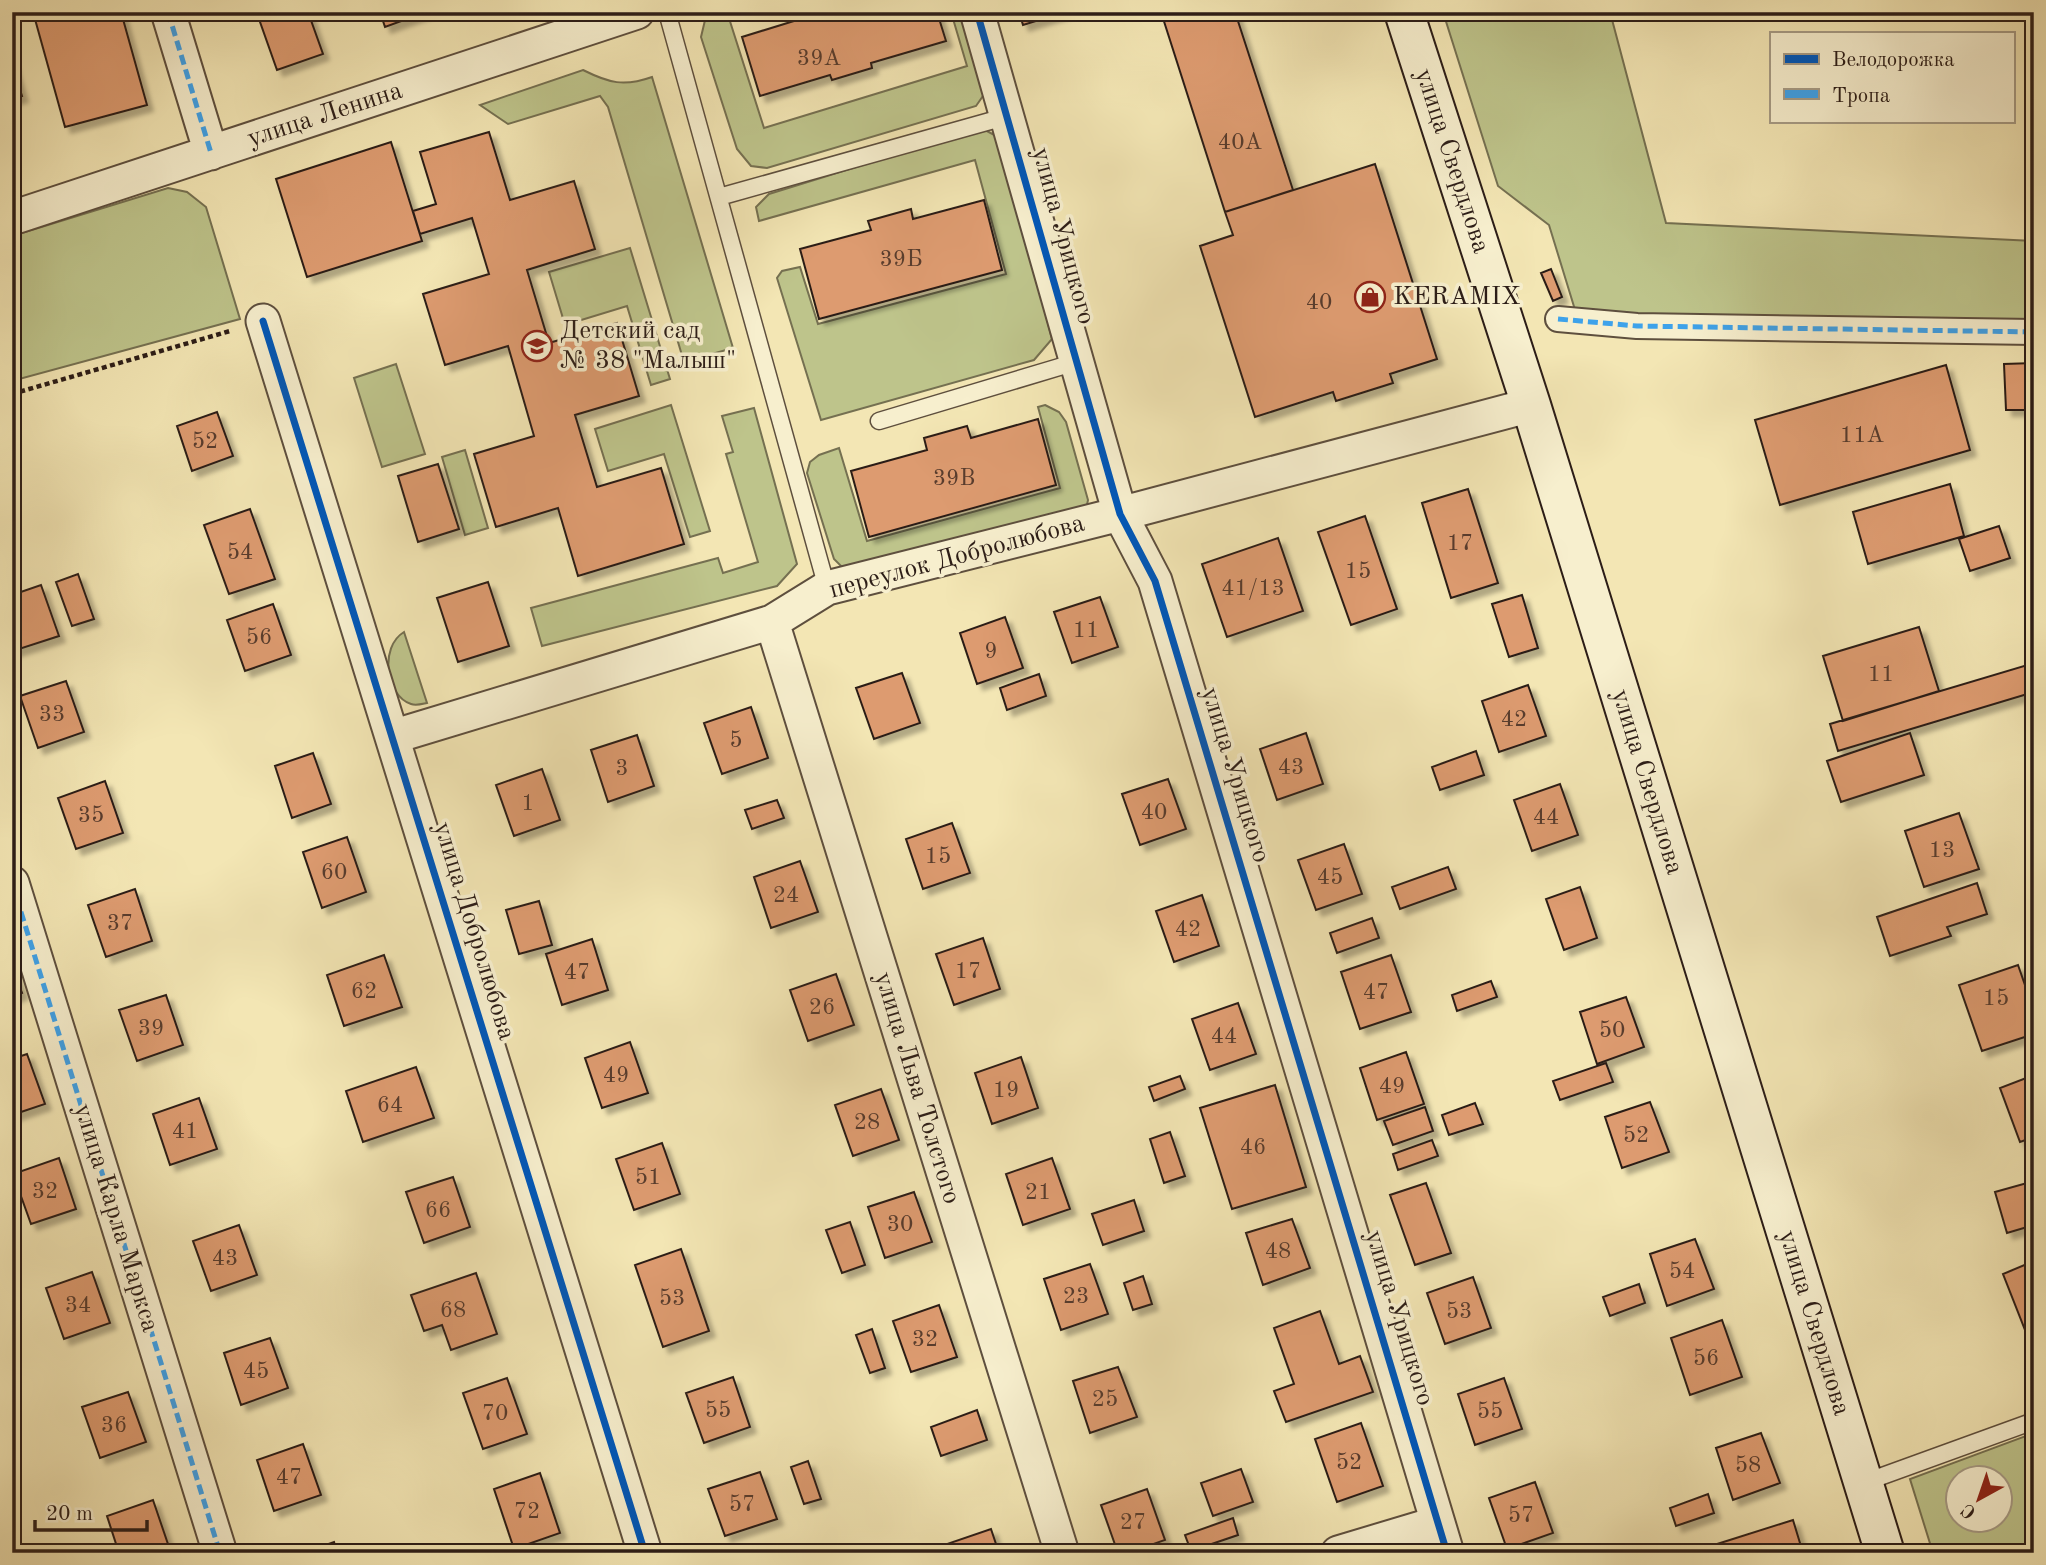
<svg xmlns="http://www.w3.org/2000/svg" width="2046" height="1565" font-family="'Old Standard TT',serif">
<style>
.green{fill:#bec48b;stroke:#757051;stroke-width:2;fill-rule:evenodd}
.building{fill:#dd9b6f;stroke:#2c1d17;stroke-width:2;filter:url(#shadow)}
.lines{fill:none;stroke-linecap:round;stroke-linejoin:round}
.service-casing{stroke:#5e4f3e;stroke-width:19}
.pedestrian-casing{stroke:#5e4f3e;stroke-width:28}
.minor-casing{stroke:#5e4f3e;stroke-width:37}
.secondary-casing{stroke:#2c1d17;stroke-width:42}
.path{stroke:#2c1d17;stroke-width:4.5;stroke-dasharray:5 3.5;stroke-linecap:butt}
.service{stroke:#f7efce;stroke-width:16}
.pedestrian{stroke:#f7efce;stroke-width:24}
.minor{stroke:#f7efce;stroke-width:33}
.secondary{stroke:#f7efce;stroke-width:38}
.quiet{stroke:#3ea2ea;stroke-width:5;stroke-dasharray:10 5;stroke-linecap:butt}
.cycleway-casing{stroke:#f7efce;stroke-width:11}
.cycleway{stroke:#0057b8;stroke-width:7}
.labels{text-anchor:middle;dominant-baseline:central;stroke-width:7;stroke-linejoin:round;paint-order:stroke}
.number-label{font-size:23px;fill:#583c2d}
.street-label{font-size:26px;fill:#2c1d17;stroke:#f7efce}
.poi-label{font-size:26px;fill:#2c1d17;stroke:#f7efce;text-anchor:start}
</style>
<defs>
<filter id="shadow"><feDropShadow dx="6" dy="6" stdDeviation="2" flood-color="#0004"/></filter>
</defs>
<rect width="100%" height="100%" fill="#f3e6b4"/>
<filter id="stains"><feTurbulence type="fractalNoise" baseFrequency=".00286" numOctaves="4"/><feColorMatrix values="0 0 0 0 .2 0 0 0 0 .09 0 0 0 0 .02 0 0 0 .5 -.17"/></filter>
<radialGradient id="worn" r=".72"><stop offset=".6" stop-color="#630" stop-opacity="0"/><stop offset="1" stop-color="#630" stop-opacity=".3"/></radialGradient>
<path class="green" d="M717 12H727L764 128 967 66 951 12H959L985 93 976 106 767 168 751 166 737 149 701 37 706 16Z
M1443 12H1610L1666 223 2034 241V326L1576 313 1549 225 1498 186Z
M583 70C609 83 624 87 652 77L733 348 684 362 608 107 600 96 508 124 480 105Z
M985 130 1000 138 1052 339 1034 360 821 420 777 278 782 271 800 267 818 324 1006 274 975 160 759 221 756 207 769 194 972 131Z
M168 188 187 192 206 207 240 319 12 381V236Z
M630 248 670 379 651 385 627 306 565 325 549 272Z
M396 364 425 454 382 467 354 378Z
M671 405 710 531 690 537 664 454 608 471 595 429Z
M1045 405 1059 412 1066 422 1088 500 1085 514 844 569 834 559 807 473 810 462 819 455 839 448 867 541 1060 488 1038 407Z
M754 408 797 564 777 586 542 646 531 608 718 558 723 573 758 562 726 454 733 452 722 416Z
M465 450 488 528 465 535 442 457Z
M404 632 427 703C422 704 416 706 411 704 386 696 379 647 404 632Z
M2034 1433V1553H1933L1910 1479ZM1958 1478H2000V1520H1958Z"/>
<path class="building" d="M33 12H121L147 105 65 127Z
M279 12H308L323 54 277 70 259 19Z
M380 12H426L385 27Z
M823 12H937L946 41 871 63 872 68 832 80 830 75 760 96 742 37Z
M1019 12H1065L1023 25Z
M1161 12H1235L1293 190 1225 212Z
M12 63 22 96 12 99Z
M489 132 510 200 574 181 595 249 527 270 549 343 617 323 639 396 575 415 597 487 661 468 684 544 578 576 558 508 496 527 474 454 534 436 508 346 445 365 423 294 489 274 472 218 420 234 413 211 436 204 420 152Z
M391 142 422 241 307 277 276 179Z
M1375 164 1437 359 1390 374 1393 383 1336 401 1333 392 1255 417 1200 246 1233 235 1225 212Z
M984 200 1002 270 819 319 800 249 871 230 868 221 911 209 913 219Z
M1551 269 1562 297 1553 301 1541 273Z
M2034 363V410H2006L2004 364Z
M1946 365 1970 450 1780 505 1755 420Z
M217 412 233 456 192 471 177 426Z
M1038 419 1056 485 869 537 851 471 927 450 924 438 967 426 971 438Z
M438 464 459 529 418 542 398 476Z
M1950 484 1964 536 1868 564 1853 512Z
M1468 489 1498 583 1451 598 1422 503Z
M250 509 275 579 229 594 204 525Z
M1365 516 1397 609 1351 625 1318 532Z
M1999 526 2010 558 1970 571 1959 539Z
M1278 538 1303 611 1227 637 1202 564Z
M78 574 94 619 72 626 56 582Z
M488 582 509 646 458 662 437 598Z
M41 585 59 636 13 651 12 595Z
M1522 595 1538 648 1509 657 1492 604Z
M1100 597 1118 647 1072 663 1054 612Z
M273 604 291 655 245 671 227 620Z
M1005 617 1023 668 977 684 960 633Z
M1919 627 1939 691 1843 721 1823 656Z
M2034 663V692L1838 751 1830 724Z
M902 673 920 723 874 739 856 688Z
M1039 674 1046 696 1007 710 1000 688Z
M66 681 84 732 38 748 20 696Z
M1528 685 1546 736 1499 752 1482 701Z
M751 707 768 758 722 774 704 723Z
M1306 733 1323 784 1277 800 1260 749Z
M1910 733 1924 775 1841 802 1827 761Z
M637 735 654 786 608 802 591 750Z
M1476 751 1484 775 1440 790 1432 767Z
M313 753 331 804 292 818 275 766Z
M542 769 560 820 514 836 496 785Z
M1168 779 1186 829 1140 845 1122 794Z
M105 781 123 833 76 849 58 798Z
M1560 784 1578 835 1532 851 1514 800Z
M777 800 784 818 752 829 745 810Z
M1959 813 1979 869 1924 887 1905 831Z
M952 823 970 873 923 889 906 839Z
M347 837 366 892 322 908 303 852Z
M1344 844 1362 894 1316 910 1298 860Z
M800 861 818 912 771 928 754 877Z
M1448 867 1456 889 1400 909 1392 887Z
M1977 883 1987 914 1947 927 1951 936 1890 956 1877 917Z
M1580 887 1597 938 1564 950 1546 899Z
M135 889 152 941 106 957 88 905Z
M1202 895 1219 946 1174 962 1156 911Z
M539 901 552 945 519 954 506 910Z
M1372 918 1379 938 1337 953 1330 933Z
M983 938 1000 989 954 1005 936 954Z
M592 939 608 990 562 1005 546 954Z
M384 955 402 1007 344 1026 327 975Z
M1391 955 1411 1012 1360 1029 1341 972Z
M2018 965 2034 1011V1034L1982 1051 1959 985Z
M12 966 22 993 12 997Z
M836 974 854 1025 808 1041 790 990Z
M1491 981 1497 997 1457 1011 1452 995Z
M166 995 183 1045 137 1061 119 1010Z
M1626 997 1644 1047 1597 1064 1580 1012Z
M1238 1003 1256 1054 1210 1070 1192 1019Z
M630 1042 648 1093 602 1108 585 1058Z
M1406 1052 1424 1104 1377 1120 1360 1068Z
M27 1054 45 1104 12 1115V1059Z
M1021 1057 1038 1108 992 1124 975 1073Z
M1606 1063 1613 1082 1560 1100 1553 1081Z
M416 1067 434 1118 363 1142 346 1091Z
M2034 1075V1137L2020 1142 2000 1088Z
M1180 1076 1185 1089 1154 1101 1149 1087Z
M1275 1085 1306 1187 1232 1209 1200 1108Z
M881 1089 899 1140 853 1156 835 1105Z
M199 1098 217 1149 170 1165 153 1114Z
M1650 1102 1669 1152 1622 1168 1605 1117Z
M1475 1103 1483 1124 1449 1135 1442 1115Z
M1425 1107 1433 1131 1393 1145 1384 1121Z
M1170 1132 1185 1176 1164 1183 1150 1139Z
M1432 1140 1438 1156 1398 1170 1393 1154Z
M662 1143 680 1194 634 1210 616 1159Z
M59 1158 76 1209 31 1224 13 1174Z
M1052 1158 1070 1209 1023 1225 1006 1174Z
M453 1177 470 1227 424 1243 406 1192Z
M2034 1181V1225L2007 1233 1995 1192Z
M1426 1183 1451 1253 1415 1265 1390 1195Z
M914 1192 932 1242 885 1258 868 1207Z
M1134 1200 1144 1231 1103 1245 1092 1214Z
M1292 1219 1310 1268 1263 1285 1246 1233Z
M850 1222 865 1265 842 1273 826 1230Z
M239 1225 257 1275 211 1291 193 1241Z
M1695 1239 1714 1289 1667 1306 1650 1254Z
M681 1249 709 1331 663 1347 635 1265Z
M2034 1261V1333L2027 1335 2003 1274Z
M1090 1264 1108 1314 1061 1330 1044 1279Z
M92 1272 110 1323 64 1339 46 1288Z
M476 1273 497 1334 451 1350 442 1325 424 1331 411 1295Z
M1143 1276 1152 1304 1133 1310 1124 1283Z
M1473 1277 1491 1328 1445 1344 1427 1293Z
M1639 1284 1645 1303 1610 1316 1603 1297Z
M939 1305 957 1357 911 1372 893 1321Z
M1320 1311 1339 1364 1360 1356 1373 1392 1286 1422 1274 1391 1294 1384 1274 1328Z
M1722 1320 1742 1377 1690 1395 1671 1338Z
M872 1329 885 1368 870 1373 856 1335Z
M270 1338 288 1388 241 1405 224 1353Z
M1118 1367 1137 1417 1090 1433 1073 1381Z
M733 1377 750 1427 704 1443 686 1393Z
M507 1378 527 1434 483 1449 463 1393Z
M1504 1378 1522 1429 1475 1445 1458 1394Z
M128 1392 146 1442 100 1458 82 1407Z
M977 1410 987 1440 941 1456 931 1427Z
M1361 1423 1383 1486 1337 1502 1315 1439Z
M1761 1433 1780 1483 1733 1500 1716 1448Z
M303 1444 321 1495 274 1511 257 1460Z
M808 1461 821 1499 804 1504 791 1467Z
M1241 1469 1253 1502 1213 1516 1201 1483Z
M760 1472 777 1519 725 1536 708 1489Z
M540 1473 560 1533 514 1549 494 1489Z
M1535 1482 1553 1533 1507 1549 1489 1498Z
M1147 1489 1165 1540 1128 1553H1118L1101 1505Z
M1708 1494 1714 1513 1676 1526 1670 1508Z
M153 1500 170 1550 163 1553H119L107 1516Z
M1233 1518 1238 1535 1191 1551 1185 1535Z
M1793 1520 1803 1553H1716L1714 1545Z
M991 1529 999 1553H947L944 1545Z
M334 1542 337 1553H303Z"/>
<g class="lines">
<g class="service-casing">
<path id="service" d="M667 12 827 588
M719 197 1008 116
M879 421 1076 362
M1863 1483 2034 1421"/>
</g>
<g class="pedestrian-casing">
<path id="pedestrian" d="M1558 319 1637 326 2034 332"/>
</g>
<g class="minor-casing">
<path id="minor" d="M168 12 211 153
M977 12 1120 514 1155 581 1447 1553
M12 218 637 12
M263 321 645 1553
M772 622 1062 1553
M392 737 772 622 827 588 1120 514 1531 405
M12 883 220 1553
M1338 1553 1438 1523"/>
</g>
<g class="secondary-casing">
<path id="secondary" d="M1404 12 1531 405 1885 1553"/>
</g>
<path class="path" d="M12 394 230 331"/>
<use href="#service" class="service"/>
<use href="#pedestrian" class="pedestrian"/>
<use href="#minor" class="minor"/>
<use href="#secondary" class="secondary"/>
<path class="quiet" d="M168 12 211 153
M603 12 606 21
M1558 319 1637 326 2034 332
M12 883 220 1553"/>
<g class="cycleway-casing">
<path id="cycleway" d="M977 12 1120 514 1155 581 1447 1553
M263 321 645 1553"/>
</g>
<use href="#cycleway" class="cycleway"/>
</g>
<defs>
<g id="shop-ring" transform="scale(1.575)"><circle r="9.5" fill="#f7efce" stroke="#8f2418" stroke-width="1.5"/><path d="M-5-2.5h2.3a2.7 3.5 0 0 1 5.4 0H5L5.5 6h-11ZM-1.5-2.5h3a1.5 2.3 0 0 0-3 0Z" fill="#8f2418"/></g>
<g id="school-ring" transform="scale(1.575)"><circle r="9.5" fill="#f7efce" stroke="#8f2418" stroke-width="1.5"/><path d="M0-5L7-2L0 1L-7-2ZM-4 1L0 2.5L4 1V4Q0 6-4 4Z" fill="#8f2418"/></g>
</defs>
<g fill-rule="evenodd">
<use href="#shop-ring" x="1370" y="297"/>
<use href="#school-ring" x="537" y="346"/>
</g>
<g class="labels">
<g class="number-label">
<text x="819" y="58">39А</text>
<text x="1240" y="142">40А</text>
<text x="901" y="259">39Б</text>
<text x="1319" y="302">40</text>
<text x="1862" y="435">11А</text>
<text x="205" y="441">52</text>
<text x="954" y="478">39В</text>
<text x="1460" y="543">17</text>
<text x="240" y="552">54</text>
<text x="1358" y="571">15</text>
<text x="1253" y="588">41/13</text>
<text x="1086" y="630">11</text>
<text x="259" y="637">56</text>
<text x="991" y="651">9</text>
<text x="1881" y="674">11</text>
<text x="52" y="714">33</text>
<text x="1514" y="719">42</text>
<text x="736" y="740">5</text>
<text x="1291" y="767">43</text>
<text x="622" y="768">3</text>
<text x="528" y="803">1</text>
<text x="1154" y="812">40</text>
<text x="91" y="815">35</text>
<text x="1546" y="817">44</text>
<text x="1942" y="850">13</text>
<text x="938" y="856">15</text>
<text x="334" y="872">60</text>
<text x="1330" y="877">45</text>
<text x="786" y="895">24</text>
<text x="120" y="923">37</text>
<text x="1188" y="929">42</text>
<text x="968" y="971">17</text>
<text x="577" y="972">47</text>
<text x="364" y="991">62</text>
<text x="1376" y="992">47</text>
<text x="1996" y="998">15</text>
<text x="822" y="1007">26</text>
<text x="151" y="1028">39</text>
<text x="1612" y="1030">50</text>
<text x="1224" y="1036">44</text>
<text x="616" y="1075">49</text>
<text x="1392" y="1086">49</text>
<text x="1006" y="1090">19</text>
<text x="390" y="1105">64</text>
<text x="867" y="1122">28</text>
<text x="185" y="1131">41</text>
<text x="1636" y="1135">52</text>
<text x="1253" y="1147">46</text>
<text x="648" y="1177">51</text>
<text x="45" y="1191">32</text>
<text x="1038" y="1192">21</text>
<text x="438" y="1210">66</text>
<text x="900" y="1224">30</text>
<text x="1278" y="1251">48</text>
<text x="225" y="1258">43</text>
<text x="1682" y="1271">54</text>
<text x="1076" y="1296">23</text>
<text x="672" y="1298">53</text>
<text x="78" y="1305">34</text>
<text x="453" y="1310">68</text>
<text x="1459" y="1311">53</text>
<text x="925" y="1339">32</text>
<text x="1706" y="1358">56</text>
<text x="256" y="1371">45</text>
<text x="1105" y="1399">25</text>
<text x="718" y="1410">55</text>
<text x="1490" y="1411">55</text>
<text x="495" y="1413">70</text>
<text x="114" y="1425">36</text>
<text x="1349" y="1462">52</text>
<text x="1748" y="1465">58</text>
<text x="289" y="1477">47</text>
<text x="742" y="1504">57</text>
<text x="527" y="1511">72</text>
<text x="1521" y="1515">57</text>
<text x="1133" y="1522">27</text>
</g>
<g class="street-label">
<text transform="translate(325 115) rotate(-18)">улица Ленина</text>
<text transform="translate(1452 161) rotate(72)">улица Свердлова</text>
<text transform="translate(1063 236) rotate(75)">улица Урицкого</text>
<text transform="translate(957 557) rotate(-15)">переулок Добролюбова</text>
<text transform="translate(1235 775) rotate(73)">улица Урицкого</text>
<text transform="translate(1647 782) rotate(73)">улица Свердлова</text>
<text transform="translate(474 931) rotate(73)">улица Добролюбова</text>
<text transform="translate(917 1088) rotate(73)">улица Льва Толстого</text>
<text transform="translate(116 1218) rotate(73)">улица Карла Маркса</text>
<text transform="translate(1399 1318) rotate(73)">улица Урицкого</text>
<text transform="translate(1814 1323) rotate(73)">улица Свердлова</text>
</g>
<g class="poi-label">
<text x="1393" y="297">KERAMIX</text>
<text x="560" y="331">Детский сад<tspan x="560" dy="30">№ 38 "Малыш"</tspan></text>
</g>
</g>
<rect width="2046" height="1565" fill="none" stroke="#f3e6b4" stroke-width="42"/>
<rect x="14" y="14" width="2018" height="1537" fill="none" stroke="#2c1d17" stroke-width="3.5"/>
<rect x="21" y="21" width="2004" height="1523" fill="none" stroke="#2c1d17" stroke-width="2"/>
<rect x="1770" y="32" width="245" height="91" fill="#f7efce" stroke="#a69b85" stroke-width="2"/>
<rect x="1784" y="54" width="35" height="10" fill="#0057b8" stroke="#a69b85" stroke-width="2"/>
<text x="1832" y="66" font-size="21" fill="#2c1d17">Велодорожка</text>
<rect x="1784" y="89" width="35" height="10" fill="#3ea2ea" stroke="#a69b85" stroke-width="2"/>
<text x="1832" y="102" font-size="21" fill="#2c1d17">Тропа</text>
<g transform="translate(1979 1499) rotate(220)"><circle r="33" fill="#f7efce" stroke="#a69b85" stroke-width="2"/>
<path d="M0-5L12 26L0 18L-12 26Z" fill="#8f2418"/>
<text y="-10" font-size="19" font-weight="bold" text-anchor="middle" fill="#2c1d17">С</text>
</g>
<path d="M35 1520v10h112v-10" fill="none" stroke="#2c1d17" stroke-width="3.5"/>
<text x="46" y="1520" font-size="21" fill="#2c1d17" stroke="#f7efce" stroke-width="5" paint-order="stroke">20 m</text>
<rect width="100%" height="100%" filter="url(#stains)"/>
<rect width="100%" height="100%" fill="url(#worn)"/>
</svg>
